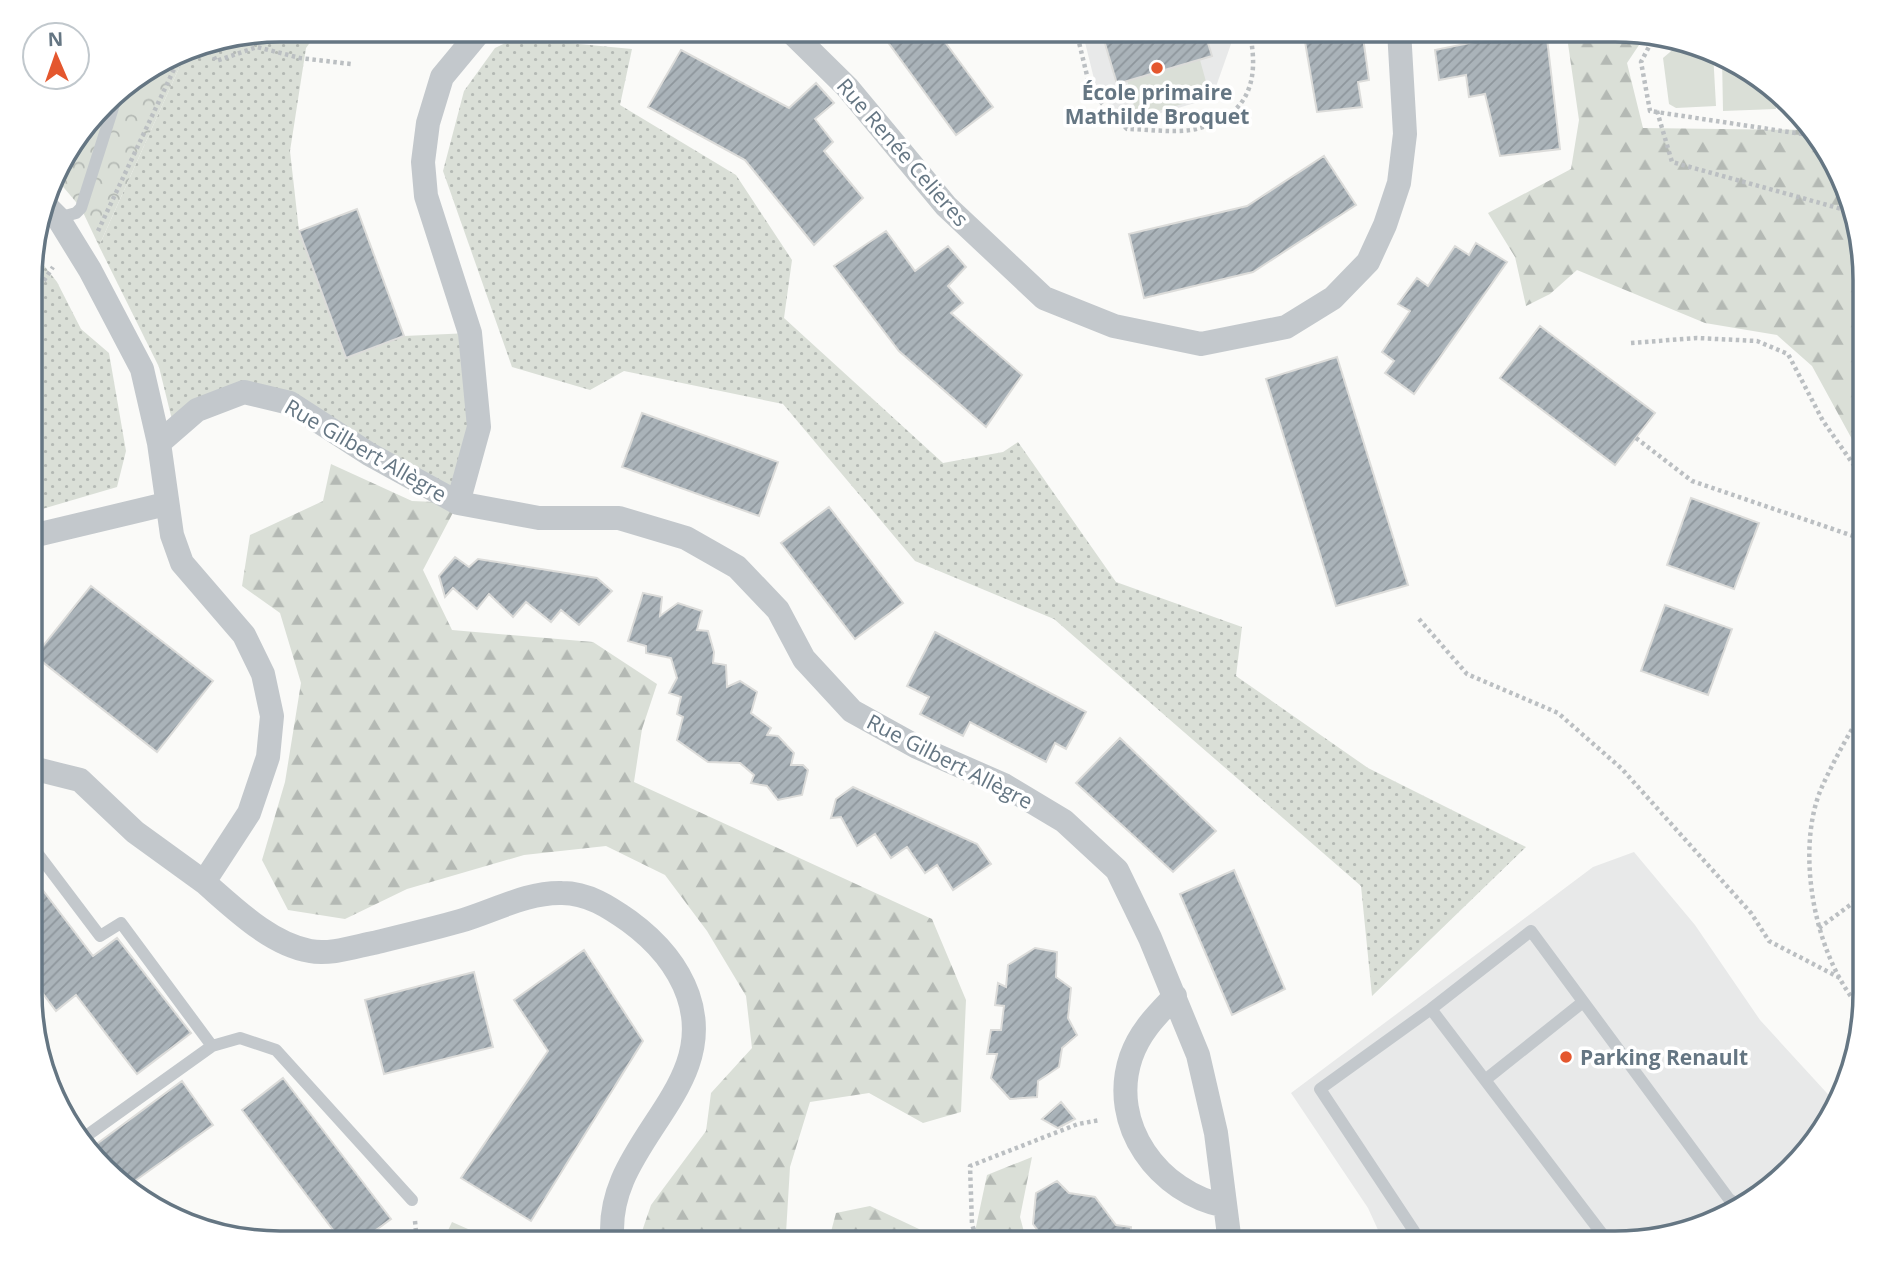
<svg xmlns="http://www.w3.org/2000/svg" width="1895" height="1273" font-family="'Open Sans',sans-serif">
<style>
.built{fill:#e8e9e9}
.grass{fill:url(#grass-dots)}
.forest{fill:url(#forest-firs)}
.park{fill:url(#park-crowns)}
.garden{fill:#dadfd7}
.building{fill:url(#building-hatch);stroke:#dcdcda;stroke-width:2}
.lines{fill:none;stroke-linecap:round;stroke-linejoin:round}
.path{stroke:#bbbfc2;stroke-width:4.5;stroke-dasharray:3.5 3.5;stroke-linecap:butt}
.service{stroke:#c3c8cc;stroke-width:12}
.minor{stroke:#c3c8cc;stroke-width:24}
.poi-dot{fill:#e4572e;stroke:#fff;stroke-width:2.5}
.labels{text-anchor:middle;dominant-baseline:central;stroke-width:7;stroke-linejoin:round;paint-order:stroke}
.poi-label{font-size:21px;font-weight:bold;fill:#657683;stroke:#fff}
.street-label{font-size:21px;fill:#657683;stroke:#fff}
.rim{fill:none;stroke:#657683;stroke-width:3.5}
</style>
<defs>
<pattern id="grass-dots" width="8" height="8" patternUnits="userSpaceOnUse" patternTransform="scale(1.75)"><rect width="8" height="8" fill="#dadfd7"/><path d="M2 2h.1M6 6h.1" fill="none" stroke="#b4b9b4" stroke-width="1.8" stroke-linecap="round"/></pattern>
<pattern id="forest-firs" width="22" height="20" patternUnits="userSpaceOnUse" patternTransform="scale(1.75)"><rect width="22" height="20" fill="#dadfd7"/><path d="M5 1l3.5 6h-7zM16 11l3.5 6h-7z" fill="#b4b9b4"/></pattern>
<pattern id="park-crowns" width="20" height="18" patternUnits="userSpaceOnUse" patternTransform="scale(1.75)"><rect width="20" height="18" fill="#dadfd7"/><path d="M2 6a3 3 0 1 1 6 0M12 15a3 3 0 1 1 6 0" fill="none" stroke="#b4b9b4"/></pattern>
<pattern id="building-hatch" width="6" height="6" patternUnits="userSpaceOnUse" patternTransform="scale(1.75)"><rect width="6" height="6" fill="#aab3b9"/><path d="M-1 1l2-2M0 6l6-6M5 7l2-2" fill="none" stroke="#8e969c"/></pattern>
</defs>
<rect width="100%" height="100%" fill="#fafaf8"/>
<path class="built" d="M1082 30H1227L1231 44 1212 98 1127 123 1097 91Z
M1634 852 1695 925 1760 1020 1836 1103 1814 1145 1726 1217 1616 1243H1384L1368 1208 1291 1093 1593 867Z"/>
<path class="grass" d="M280 30H319L306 48 290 151 299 231 347 358 404 336 470 333 479 427 458 503 244 392 174 428 159 367 99 246 188 48Z
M516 38 632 49 620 105 736 175 792 260 784 318 943 463 1003 452 1018 442 1116 582 1242 627 1236 676 1368 768 1526 847 1372 996 1361 886 1054 619 915 561 783 404 624 371 590 390 512 367 443 171 464 91 495 48Z
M32 250 57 282 81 329 109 353 126 451 117 487 32 512Z"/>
<path class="forest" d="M1566 30H1631L1647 33 1627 63 1643 128 1810 130 1832 155 1865 264V463L1812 366 1777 335 1705 323 1577 270 1550 294 1526 306 1515 257 1488 213 1571 169 1579 120Z
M331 464 412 501 458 503 423 570 452 630 593 642 657 684 642 729 634 782 932 919 966 1000 961 1112 923 1123 869 1093 810 1102 790 1167 786 1233 806 1243H638L651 1205 706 1131 711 1093 752 1048 746 996 707 931 665 875 606 846 524 855 407 889 345 919 288 910 262 860 285 782 301 683 280 613 242 586 250 535 323 501Z
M1032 1157 1020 1217 1027 1243H968L973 1241 987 1175Z
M870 1206 919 1229 940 1243H828L836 1213Z
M452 1222 500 1243H442Z"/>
<path class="park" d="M188 48 99 246 81 208 54 176 56 169 115 92Z"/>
<path class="garden" d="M1683 41 1713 52 1716 106 1676 108 1669 104 1663 58Z
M1722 57 1767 81 1775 91 1776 109 1723 111Z
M1200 60 1210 96 1137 117 1127 80Z"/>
<path class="building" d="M879 30H936L993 107 956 135Z
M1101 30H1204L1212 56 1117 84Z
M1303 30H1362L1369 80 1358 82 1362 107 1317 112Z
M1482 30H1546L1560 149 1500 156 1485 94 1469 97 1466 75 1439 80 1435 50 1480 41Z
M681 50 789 108 816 83 834 103 815 119 833 142 824 151 863 198 814 245 745 160 648 107Z
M1324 156 1356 205 1253 272 1144 298 1129 234 1247 206Z
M357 209 404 336 346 358 299 231Z
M886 231 915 271 948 246 966 267 948 286 963 303 951 313 1022 375 986 427 899 351 834 266Z
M1476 243 1507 262 1414 394 1385 373 1394 361 1382 352 1410 311 1398 304 1417 278 1428 286 1455 246 1469 255Z
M1540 326 1655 413 1615 465 1500 378Z
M1337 357 1408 585 1336 606 1266 379Z
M642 413 778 462 759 516 622 467Z
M1691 498 1759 523 1734 589 1667 565Z
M829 507 903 603 855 639 781 543Z
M455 557 469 567 478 559 597 578 612 591 579 625 561 610 551 622 526 602 513 617 489 594 477 609 453 588 445 597 439 576Z
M91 586 213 681 157 752 35 656Z
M643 593 662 597 660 616 678 603 702 611 697 630 708 631 714 652 713 663 726 665 727 687 740 681 757 692 751 713 771 728 767 735 778 736 794 753 791 765H803L808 770 802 795 778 800 767 786 751 783 754 775 740 763 708 762 677 740 683 717 677 714 681 697 669 693 677 678 671 658 646 653V646L628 641Z
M1665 605 1732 629 1708 695 1641 671Z
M935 632 1086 712 1066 749 1055 743 1046 762 970 722 963 736 920 714 929 697 907 686Z
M1120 738 1216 831 1173 872 1076 783Z
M853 787 977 844 991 864 953 890 937 865 925 873 907 847 891 858 875 834 857 846 841 817 831 818 836 799Z
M1234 870 1285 989 1232 1015 1180 894Z
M32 876 93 956 117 938 191 1033 137 1074 76 995 56 1011 32 979Z
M1035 948 1057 952 1056 977 1071 988 1068 1018 1077 1035 1062 1048 1059 1067 1038 1081 1037 1097 1010 1099 991 1078 997 1054H987L991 1030H1001L1004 1006 995 1005 998 983 1006 987 1008 965Z
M584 950 643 1041 531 1221 461 1178 548 1051 514 1000Z
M474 972 493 1047 384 1074 365 1000Z
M283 1078 391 1219 358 1243H343L242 1110Z
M182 1081 213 1125 125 1188 90 1149Z
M1061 1102 1075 1119 1058 1128 1042 1119Z
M1057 1181 1069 1193 1095 1197 1116 1225 1131 1227 1130 1243H1047L1033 1224 1036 1193Z"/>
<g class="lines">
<path class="path" d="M1076 30 1091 92 1127 129C1147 129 1171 133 1191 130 1248 119 1261 82 1249 30
M1655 35 1641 62 1650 111 1815 136
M208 44 216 61 257 47 300 58 351 64
M1657 111 1672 162 1849 211
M98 231 183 50
M32 298 53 267
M1631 343 1697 338 1757 341 1788 354 1823 421 1865 481
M1636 438 1692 481 1865 540
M1419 619 1467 674 1558 713 1622 769 1751 913 1769 941 1840 978
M1819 928 1865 894
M1864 1012C1816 963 1794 854 1821 789 1833 762 1849 733 1865 708
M415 1221 417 1243
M508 1243 510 1230
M978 1243 972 1224 970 1166 1078 1124 1100 1120"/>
<path class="service" d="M58 218 76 213 81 208 119 89
M32 846 100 936 121 923 212 1046
M1485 1080 1583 1002
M82 1139 212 1046 240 1038 276 1050 412 1200
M1418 1243 1414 1231 1320 1089 1431 1009
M1609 1243 1431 1009 1531 931 1729 1199 1739 1206"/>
<path class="minor" d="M789 30 847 87 946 206 1044 298 1114 326 1201 344 1286 327 1333 298 1368 262 1385 225 1399 183 1405 134 1399 30
M45 205 58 218 90 270 142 369 159 443 172 535 182 563 244 635 263 674 272 716 268 757 249 813 204 882C234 908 270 944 310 951 329 955 354 947 373 943 402 936 432 929 460 921 494 911 527 892 562 893 588 893 609 907 629 921 655 940 677 964 688 995 722 1092 600 1145 613 1243
M159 443 197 410 244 392 290 403 369 454 458 503 539 518H619L686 538 737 567 778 610 804 659 852 711 917 747 1004 785 1064 821 1117 870 1150 938 1198 1055 1216 1133 1230 1243
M458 503 479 427 470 333 426 196 423 162 428 123 442 77 481 30
M32 536 166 504
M32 768 80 780 135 832 204 882
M1175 996C1157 1015 1140 1031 1131 1057 1108 1125 1159 1193 1225 1206"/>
</g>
<g class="poi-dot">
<circle cx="1157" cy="68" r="7"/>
<circle cx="1566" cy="1057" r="7"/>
</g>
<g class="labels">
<g class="poi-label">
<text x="1157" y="92">École primaire<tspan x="1157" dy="24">Mathilde Broquet</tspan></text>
<text x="1580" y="1057" text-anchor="start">Parking Renault</text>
</g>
<g class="street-label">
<text transform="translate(903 152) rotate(49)">Rue Renée Celieres</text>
<text transform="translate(366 450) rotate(30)">Rue Gilbert Allègre</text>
<text transform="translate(950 761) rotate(27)">Rue Gilbert Allègre</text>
</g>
</g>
<path d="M0 0H1895V1273H0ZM280 42H1615A238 238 0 0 1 1853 280V993A238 238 0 0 1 1615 1231H280A238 238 0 0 1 42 993V280A238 238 0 0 1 280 42Z" fill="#fff" fill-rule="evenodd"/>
<path class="rim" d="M280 42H1615A238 238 0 0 1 1853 280V993A238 238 0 0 1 1615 1231H280A238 238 0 0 1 42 993V280A238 238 0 0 1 280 42Z"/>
<g transform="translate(56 56) rotate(358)"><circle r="33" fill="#ffffff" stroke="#c1c8cd" stroke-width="2"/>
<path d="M0-5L12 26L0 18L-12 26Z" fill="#e4572e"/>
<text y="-10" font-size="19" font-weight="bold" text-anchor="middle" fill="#657683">N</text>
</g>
</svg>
